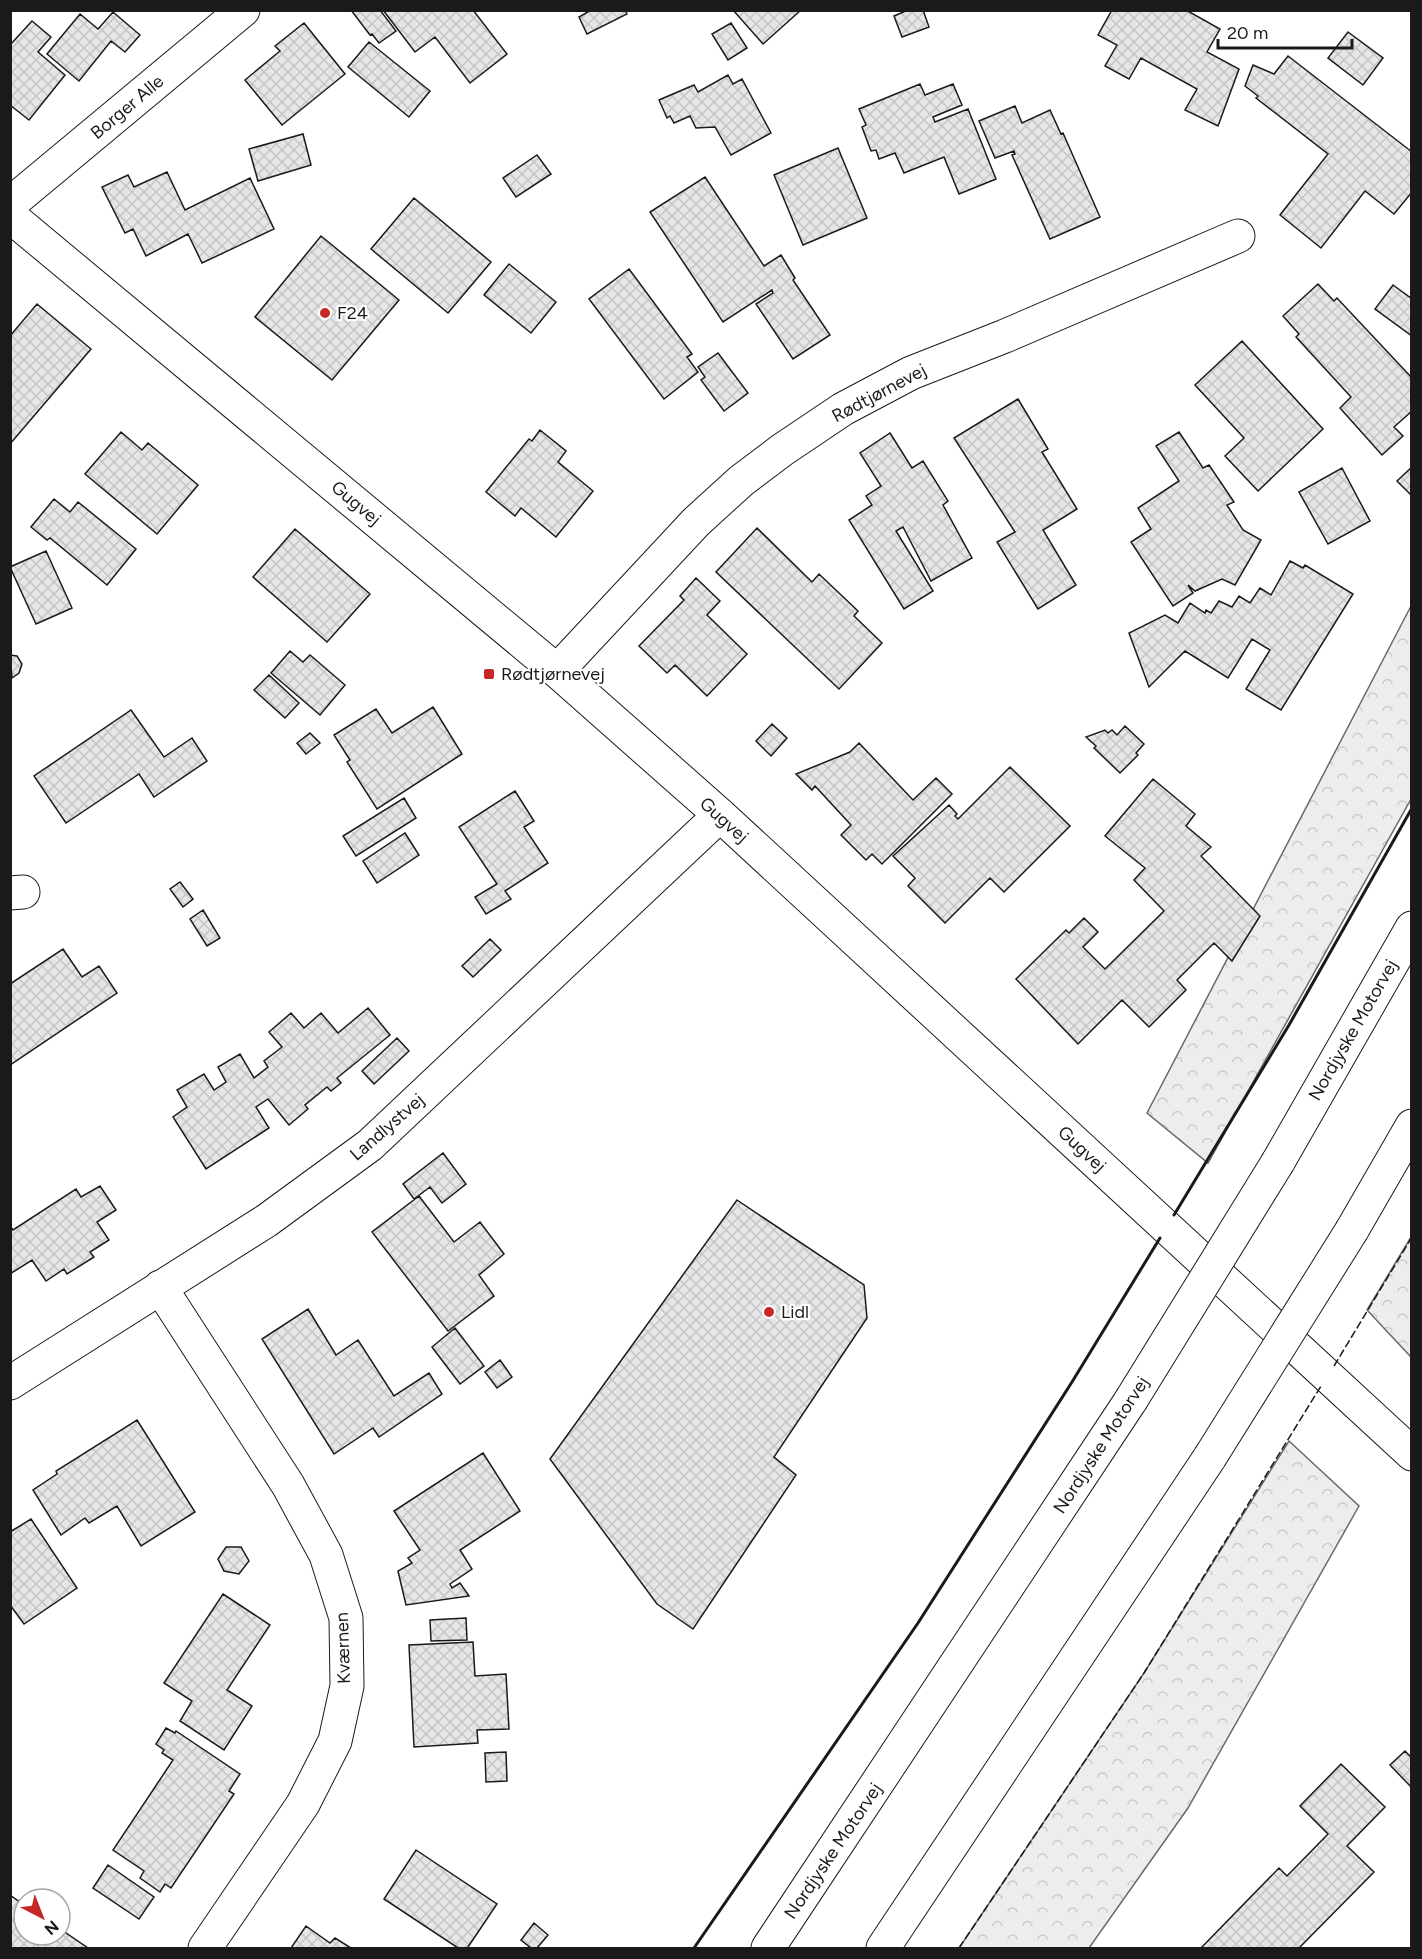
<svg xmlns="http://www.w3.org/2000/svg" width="1422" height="1959" font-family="Figtree,sans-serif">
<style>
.forest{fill:url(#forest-crowns);stroke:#6a6a6a;stroke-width:1.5}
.building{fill:url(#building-cross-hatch);stroke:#1a1a1a;stroke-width:1.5}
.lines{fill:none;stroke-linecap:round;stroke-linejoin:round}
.minor-casing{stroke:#1a1a1a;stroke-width:35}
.highway-casing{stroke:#1a1a1a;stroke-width:35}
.minor{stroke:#fff;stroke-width:33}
.highway{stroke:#fff;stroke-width:33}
.highway-bridge-casing{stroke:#1a1a1a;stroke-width:35;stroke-linecap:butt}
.highway-bridge{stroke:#fff;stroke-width:33}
.fence{stroke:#1a1a1a;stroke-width:1.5;stroke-dasharray:8 3;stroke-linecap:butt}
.wall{stroke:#1a1a1a;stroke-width:3}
.poi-dot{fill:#c62828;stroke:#fff;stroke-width:2}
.labels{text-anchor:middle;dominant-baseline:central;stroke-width:4.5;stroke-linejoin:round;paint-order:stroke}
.street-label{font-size:18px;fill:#1a1a1a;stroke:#fff}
.poi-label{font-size:18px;fill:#1a1a1a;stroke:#fff;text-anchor:start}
</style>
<defs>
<pattern id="forest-crowns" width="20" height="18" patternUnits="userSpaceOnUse" patternTransform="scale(1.5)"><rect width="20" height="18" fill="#ededed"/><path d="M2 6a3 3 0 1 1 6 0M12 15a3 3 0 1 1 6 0" fill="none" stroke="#cbcbcb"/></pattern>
<pattern id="building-cross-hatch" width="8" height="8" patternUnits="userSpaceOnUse" patternTransform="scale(1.5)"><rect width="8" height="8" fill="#e6e6e6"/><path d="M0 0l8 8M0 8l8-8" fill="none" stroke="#c5c5c5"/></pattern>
</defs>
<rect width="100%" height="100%" fill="#fff"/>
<path class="forest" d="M1411 606V799L1208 1163 1147 1113Z
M1411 1237V1357L1367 1310Z
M1289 1441 1359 1506 1188 1808 1089 1948H959L1144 1673Z"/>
<path class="building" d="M351 10H380L396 31 379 43 372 34 370 35Z
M383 10H473L507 54 470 83 435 37 415 52Z
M591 10H625L627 14 587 34 579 17Z
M733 10H801L763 44Z
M908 10H923L929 27 902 37 894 16Z
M1112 10H1186L1220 29 1207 52 1239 69 1218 126 1185 110 1197 89 1141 58 1129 79 1105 66 1117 45 1098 35Z
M113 12 140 35 125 52 111 41 79 81 47 54 80 14 98 29Z
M32 21 51 37 38 52 65 75 29 120 10 105V45Z
M304 23 345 74 282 125 245 80 280 51 275 46Z
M731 23 747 48 728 60 712 34Z
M1348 32 1383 58 1363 85 1328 58Z
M369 42 430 91 409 117 348 67Z
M1288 56 1412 152V192L1394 214 1365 191 1321 248 1280 215 1328 154 1256 98 1258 96 1245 86 1253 65 1274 74Z
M728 75 733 84 742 79 771 133 731 155 715 127 696 128 690 116 674 123 670 116 667 118 659 100 694 85 698 92Z
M920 84 925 95 953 84 962 105 933 117 935 122 968 109 996 179 959 194 944 157 904 173 895 153 879 159 876 150 871 151 862 127 866 125 859 109Z
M1015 106 1022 123 1050 110 1061 134 1063 133 1100 217 1050 239 1012 155 1015 154 1014 151 995 158 979 121Z
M303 134 311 165 258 181 249 149Z
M838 148 867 218 803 245 774 175Z
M537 155 551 174 516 197 503 178Z
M167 172 185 210 250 178 274 229 202 263 188 234 146 256 133 229 125 233 102 187 128 175 134 187Z
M705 177 764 266 781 255 795 278 793 280 830 335 793 359 756 304 773 293 772 290 723 322 650 212Z
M414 198 491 262 448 313 371 249Z
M321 236 399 300 332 380 255 317Z
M509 264 556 302 531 333 484 295Z
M629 269 692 354 687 357 698 372 664 399 589 299Z
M1318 284 1334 301 1337 298 1412 378V411L1394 427 1403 436 1382 455 1340 408 1351 397 1296 337 1299 334 1283 316Z
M1393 285 1412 299V336L1375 309Z
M37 304 91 349 10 444V336Z
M1242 341 1323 429 1258 491 1225 456 1244 438 1195 385Z
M718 353 748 393 724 411 701 380 705 377 698 367Z
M1018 399 1048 449 1042 452 1077 509 1043 530 1076 585 1038 609 997 542 1015 532 954 438Z
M540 430 566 451 558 462 593 491 556 537 521 508 515 516 486 492 529 439 532 441Z
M121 432 142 450 148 443 198 485 157 534 85 474Z
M1179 432 1203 468 1209 465 1234 502 1227 505 1243 530 1261 540 1235 585 1222 579 1195 591 1188 585 1193 593 1173 606 1131 542 1151 529 1138 508 1179 481 1156 446Z
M890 433 912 468 923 461 948 501 943 505 972 558 931 581 903 527 896 531 933 591 904 609 849 520 872 505 866 496 881 486 860 453Z
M1412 467V496L1397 481Z
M1342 468 1370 521 1328 544 1299 492Z
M54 499 70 512 78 502 136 549 107 585 50 538 47 540 31 527Z
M757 528 812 582 819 574 858 611 854 616 882 643 839 689 716 572Z
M295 529 370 594 327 642 253 577Z
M46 551 72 608 36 624 10 567Z
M1290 561 1303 568 1305 565 1353 594 1281 710 1246 689 1270 650 1252 639 1228 678 1185 651 1149 687 1129 633 1165 615 1178 623 1190 603 1205 613 1206 610 1211 613 1219 601 1232 607 1239 596 1250 603 1260 588 1271 595Z
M696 578 720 601 707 615 747 654 707 696 675 665 667 673 639 646 684 600 680 596Z
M290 651 303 662 310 655 345 685 320 715 271 673Z
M10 655 17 656 22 664 19 673 12 678Z
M269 675 299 703 285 718 254 690Z
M433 707 462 754 377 809 347 762 350 760 334 735 376 709 392 733Z
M131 710 164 757 192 738 207 761 154 797 139 774 66 823 34 776Z
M772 724 787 738 771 756 756 741Z
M1125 726 1144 744 1136 753 1138 755 1120 773 1094 748 1096 746 1086 737 1105 730 1108 733 1112 730 1117 735Z
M310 733 320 743 306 754 297 743Z
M859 743 913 800 936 778 952 794 882 864 872 854 866 860 841 835 851 825 815 786 812 790 796 774 850 752Z
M1010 767 1070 826 1004 892 990 878 945 923 908 886 915 878 893 856 949 805 957 814 955 816 958 819Z
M1153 779 1195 814 1186 826 1211 847 1201 856 1260 916 1232 961 1214 943 1177 980 1186 990 1149 1027 1122 1000 1078 1044 1016 979 1066 930 1069 933 1084 918 1098 932 1083 947 1105 969 1164 911 1134 880 1145 868 1105 836Z
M515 791 534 821 524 827 548 863 505 891 511 899 486 914 475 897 497 884 459 827Z
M404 798 416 818 356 856 343 836Z
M405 833 419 855 377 883 363 861Z
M180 882 193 899 183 907 170 889Z
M203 910 220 938 207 946 190 919Z
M490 939 501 950 473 977 462 966Z
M63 949 82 977 99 966 117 993 10 1065V984Z
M368 1008 390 1035 337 1078 341 1083 331 1091 327 1087 305 1105 308 1109 289 1125 268 1099 256 1107 269 1128 206 1169 173 1117 187 1107 177 1090 204 1074 214 1090 226 1082 218 1067 240 1054 254 1078 268 1067 264 1061 282 1047 269 1032 291 1013 304 1028 321 1013 338 1033Z
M397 1038 409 1051 374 1084 362 1071Z
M443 1153 466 1184 442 1203 430 1187 414 1199 403 1184Z
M100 1186 116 1210 97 1222 109 1240 90 1252 94 1257 67 1274 64 1269 46 1281 32 1260 10 1274V1226L13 1230 76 1189 81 1197Z
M419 1196 454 1242 480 1222 504 1254 479 1275 494 1296 448 1331 372 1232Z
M737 1200 864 1285 867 1318 774 1457 796 1475 693 1629 657 1604 550 1459Z
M308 1309 336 1355 358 1340 394 1396 429 1373 442 1394 379 1437 373 1428 334 1454 262 1339Z
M455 1328 484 1366 460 1384 432 1347Z
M500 1360 512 1377 497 1388 485 1372Z
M137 1420 195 1512 141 1546 117 1506 89 1523 85 1518 61 1535 33 1490 57 1474 56 1471Z
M483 1453 520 1511 460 1550 472 1569 450 1584 452 1588 460 1583 469 1596 406 1605 398 1571 412 1563 408 1558 420 1550 394 1511Z
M31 1519 77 1588 24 1624 10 1605V1532Z
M226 1547H241L249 1561 239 1574 224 1571 218 1559Z
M223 1594 270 1625 227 1690 252 1706 224 1750 180 1721 192 1701 164 1683Z
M466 1618 467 1640 431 1641 430 1620Z
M473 1642 475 1676 506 1674 509 1729 477 1730 478 1743 414 1747 409 1645Z
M166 1728 175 1733 176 1731 240 1774 229 1791 234 1794 171 1888 165 1884 160 1892 140 1878 144 1871 113 1850 173 1760 162 1753 164 1750 156 1744Z
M1405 1751 1412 1758V1788L1390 1765Z
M506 1752 507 1781 486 1782 485 1753Z
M1341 1764 1385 1807 1347 1846 1374 1872 1299 1948H1201L1279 1868 1287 1876 1328 1834 1300 1806Z
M416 1850 497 1904 468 1947 470 1948H458L384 1899Z
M108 1865 154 1897 139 1919 93 1888Z
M10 1895 24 1905V1935H60V1929L88 1948H10Z
M534 1923 548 1935 537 1948H531L521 1940Z
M306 1926 330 1943 335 1938 351 1948H291Z"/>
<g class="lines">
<g class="minor-casing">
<path id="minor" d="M10 204 243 10
M10 216 557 671 720 815 1412 1454
M557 671 696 522 741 481 782 450 843 409 911 373 1005 336 1238 236
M10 893 23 892
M160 1287 288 1485 326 1555 346 1618 347 1686 335 1741 303 1804 205 1948
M10 1383 266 1221 370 1145 720 815"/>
</g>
<g class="highway-casing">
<path id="highway" d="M1278 1162 1412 928
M1352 1230 1412 1126
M768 1948 1131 1400
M883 1948 1210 1457"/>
</g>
<use href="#minor" class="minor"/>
<use href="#highway" class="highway"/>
<g class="highway-bridge-casing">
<path id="highway-bridge" d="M1131 1400 1278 1162
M1210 1457 1352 1230"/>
</g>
<use href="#highway-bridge" class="highway-bridge"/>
<path class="fence" d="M1334 1366 1412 1237
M959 1948 1144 1673 1321 1386"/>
<path class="wall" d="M1174 1215 1289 1025 1412 808
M694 1948 918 1623 1072 1382 1160 1238"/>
</g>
<g class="poi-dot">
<circle cx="325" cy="313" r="6"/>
<rect x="483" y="668" width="12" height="12" rx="3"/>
<circle cx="769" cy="1312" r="6"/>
</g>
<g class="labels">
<g class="street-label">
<text transform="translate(127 107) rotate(-40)">Borger Alle</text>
<text transform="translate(879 393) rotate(-28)">Rødtjørnevej</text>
<text transform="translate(356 503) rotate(40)">Gugvej</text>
<text transform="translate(724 820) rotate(42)">Gugvej</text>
<text transform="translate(1353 1030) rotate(-60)">Nordjyske Motorvej</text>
<text transform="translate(387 1127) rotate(-41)">Landlystvej</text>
<text transform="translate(1082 1149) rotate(43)">Gugvej</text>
<text transform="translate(1101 1445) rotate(-57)">Nordjyske Motorvej</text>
<text transform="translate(343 1648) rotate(-92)">Kværnen</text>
<text transform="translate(833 1851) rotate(-56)">Nordjyske Motorvej</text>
</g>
<g class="poi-label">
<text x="337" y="313">F24</text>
<text x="501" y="674">Rødtjørnevej</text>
<text x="781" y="1312">Lidl</text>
</g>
</g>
<rect width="1422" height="1959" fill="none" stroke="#1a1a1a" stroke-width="24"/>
<g transform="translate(42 1917) rotate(138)"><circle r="28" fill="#ffffff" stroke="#a3a3a3" stroke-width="1.5"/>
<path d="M0-4.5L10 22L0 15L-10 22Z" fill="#c62828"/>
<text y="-9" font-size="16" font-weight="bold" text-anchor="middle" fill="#1a1a1a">N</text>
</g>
<path d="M1218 39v9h134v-9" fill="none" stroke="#1a1a1a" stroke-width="3"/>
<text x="1227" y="39" font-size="18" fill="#1a1a1a" stroke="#ffffff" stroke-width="4.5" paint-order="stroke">20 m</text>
</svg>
